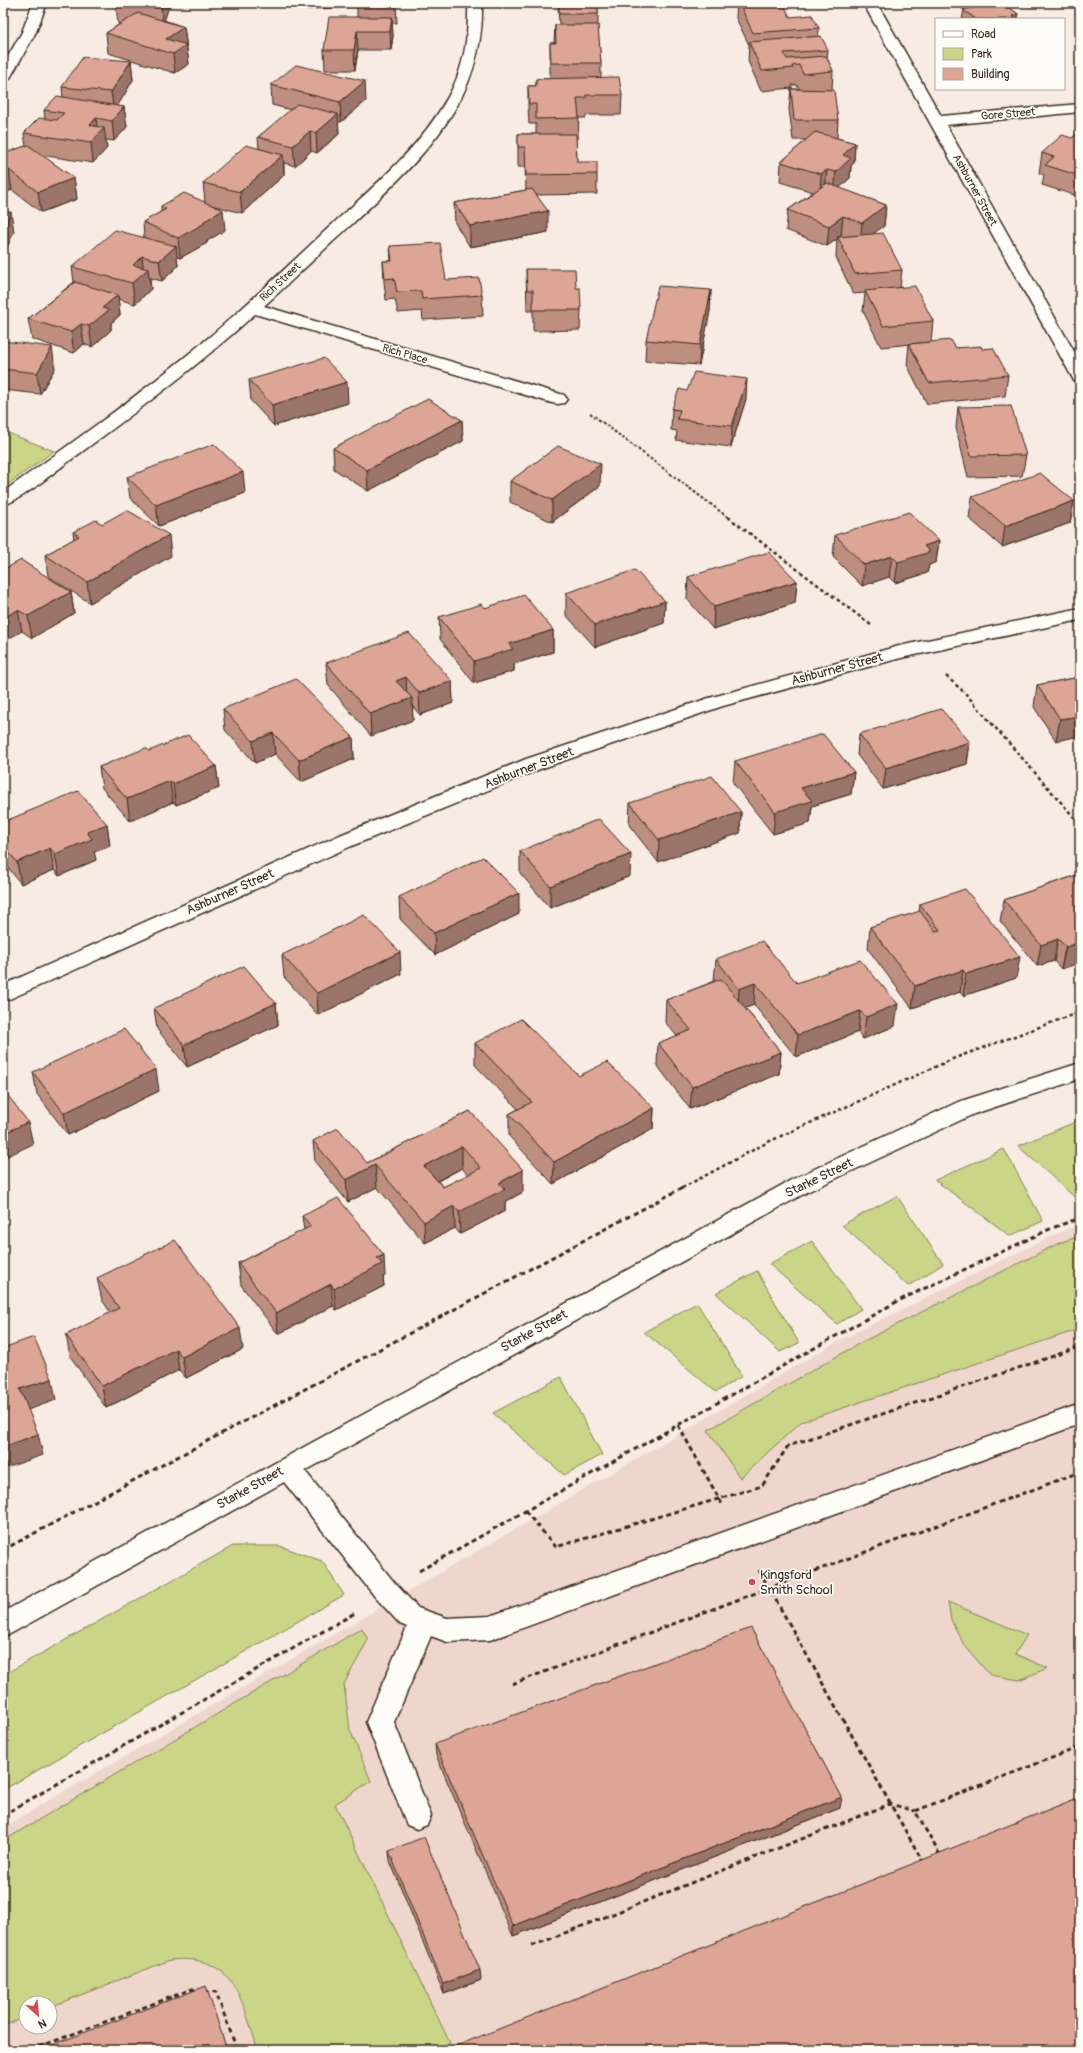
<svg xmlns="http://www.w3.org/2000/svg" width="1083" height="2053" font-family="Pangolin,sans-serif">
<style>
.built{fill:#efd6cd;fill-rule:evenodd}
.green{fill:#cad588;stroke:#828053}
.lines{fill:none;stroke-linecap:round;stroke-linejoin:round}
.minor-casing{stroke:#3b2a1e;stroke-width:3}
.path-far2{stroke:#3b2a1e;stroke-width:2;stroke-dasharray:3 2;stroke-linecap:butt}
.path-far1{stroke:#3b2a1e;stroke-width:2.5;stroke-dasharray:3.5 3;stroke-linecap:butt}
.path{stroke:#3b2a1e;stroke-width:3;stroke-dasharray:5 3.5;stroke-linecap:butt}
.minor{fill:#fdfcf7;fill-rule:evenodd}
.wall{fill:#be8e81;stroke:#3b2a1e;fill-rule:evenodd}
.shaded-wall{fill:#9b7469;stroke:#3b2a1e}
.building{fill:#dda596;stroke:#3b2a1e;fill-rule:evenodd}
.poi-dot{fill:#d1495b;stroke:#fdfcf7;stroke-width:1.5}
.labels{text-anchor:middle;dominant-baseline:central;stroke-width:3.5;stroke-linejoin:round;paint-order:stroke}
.far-street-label{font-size:11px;fill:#3b2a1e;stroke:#fdfcf7}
.street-label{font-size:13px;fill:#3b2a1e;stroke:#fdfcf7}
.poi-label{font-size:13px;fill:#3b2a1e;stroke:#fdfcf7;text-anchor:start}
</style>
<rect width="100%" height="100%" fill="#f7ebe4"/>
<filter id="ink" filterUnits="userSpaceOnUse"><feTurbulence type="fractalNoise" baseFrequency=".025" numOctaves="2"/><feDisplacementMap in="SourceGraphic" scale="8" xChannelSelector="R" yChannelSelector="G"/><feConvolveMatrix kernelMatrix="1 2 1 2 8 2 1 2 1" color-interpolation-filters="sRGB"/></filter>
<g filter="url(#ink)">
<path class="built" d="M1080 1224V2050H3V1827L844 1338 1058 1233ZM26 2003H50V2027H26Z"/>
<path class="green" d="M3 431 54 451 3 488Z
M1080 1120V1202L1018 1146Z
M1004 1149 1043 1221 1010 1236 935 1180Z
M897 1196 943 1264 908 1286 842 1225Z
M1080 1236V1329L801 1422 740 1478 708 1430 862 1342 1059 1243Z
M812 1241 861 1309 837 1324 769 1264Z
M757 1271 799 1343 780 1352 716 1293Z
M697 1303 742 1376 716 1392 644 1332Z
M561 1377 602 1455 564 1475 493 1413Z
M233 1546H280L322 1561 344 1595 3 1790V1675Z
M948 1602 1027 1635 1015 1654 1048 1668 1019 1680 990 1675 964 1645 951 1620Z
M362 1628 368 1640 344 1684 350 1730 371 1781 335 1804 450 2043 430 2050H258C241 2000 236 1953 170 1960L50 2007V2003H26V2017L3 2026V1841Z"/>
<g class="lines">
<g class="minor-casing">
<path id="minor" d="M33 3H47L36 32 10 78 8 81 3 82V65L22 32Z
M468 3H482C485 104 418 162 350 226 321 252 293 280 264 306L564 395 567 399 564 403 558 404 552 403 255 314C195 369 129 417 64 465 49 476 20 501 3 505V492C72 443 142 393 207 339 247 305 285 269 323 233 368 191 417 152 448 97 464 69 469 35 468 3Z
M863 3H877L941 116 1080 104V112L946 125 1080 362V382L1074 381 1072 377Z
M1080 608V620L901 658 723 706 540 769 354 845 3 1002V985L340 835 526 759 709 698 899 646Z
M1080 1063V1079L974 1114 809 1191 305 1471 394 1582 418 1608 447 1618 490 1616 1080 1404V1424L490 1640 447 1642 431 1636 394 1722 431 1816 427 1825 417 1829 407 1825 366 1722 407 1627 400 1624 376 1598 284 1482 12 1633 3 1637V1612L793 1179 958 1102Z"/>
</g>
<path class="path-far2" d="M590 413 729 518"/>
<path class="path-far1" d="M728 517 871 625
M946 676 965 693 1080 824
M682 1188 770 1141 955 1058 1080 1012"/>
<path class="path" d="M678 1425 722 1504
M525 1511 556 1547 762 1486 788 1446 1080 1347
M3 1550 684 1187
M759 1570 923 1862
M419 1571 898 1301 1052 1228 1080 1218
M512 1684 1080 1472
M3 1815 355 1613
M940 1855 915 1811 1080 1747
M532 1946 890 1804 915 1811
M204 1991 216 1992 237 2050
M31 2050 192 1989 197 1990"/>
<use href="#minor" class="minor"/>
</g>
<path class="wall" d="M112 3H170L164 20 184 27 189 64 175 73 108 53 106 33 120 24H118L116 4H112Z
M307 3H396L397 23H392L393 36 391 50H358L355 70H325L324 50 357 17V7L307 9Z
M552 3H598V32L601 63V78L622 95 621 115H586V118H579L578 138H576L577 162 597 174V194L536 195 548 232 470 247 455 223 454 203 526 190 525 167H518V134H536V124H529L528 106V86H536V79L550 78V43H554L555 25H559L558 5H552Z
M737 3H739L790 17 819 28 818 36 828 50 827 58 833 71 832 90 838 120 837 138 855 143 854 163 851 166 850 178 839 188 886 205 884 226 873 233 902 270 900 287 933 321 931 342 881 347 863 311 865 293 853 294 836 257 837 239 827 246 786 230 788 210 813 192 780 182 781 162 806 140H793L789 109 791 89H799L797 85H792V88L761 91 748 61 749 45 736 18Z
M955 3H1004V4L1018 14V19H962L964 10Z
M131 61 133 80 117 106 124 107 127 127 114 141 106 140 107 148 93 163 41 155 74 178 77 199 41 212 12 190 5 193 3 191V154L26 146 24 133 45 119 44 110 63 97 62 87Z
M271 85 366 101 341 122H338L339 134 317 153 311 151 295 166 284 163V175L242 213 211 205 225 230 207 241V243L180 258 177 257 178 266 162 281 150 278 151 289 135 304 118 299 120 315 111 323V330L92 347 84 344 74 353 32 339 28 319 74 282 72 267 144 238 143 222 161 212V206L205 202 203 183 259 149 258 137 291 110 272 105Z
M1080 131V197L1042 185 1044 175 1039 173 1042 153 1072 138Z
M390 246 446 280 482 295 483 316 423 320 422 311 398 313 395 299 386 300 384 282 383 261H391Z
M526 269 576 288 581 310 580 330 533 331V311H527Z
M711 290 710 311 699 365 645 361 646 340Z
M3 341 55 368 40 394 3 390Z
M909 344 956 348 982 349 1008 375 1005 396 927 404 907 365Z
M249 380 348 403 274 426 251 401Z
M746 399 731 447 676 440 677 431 671 430 672 409Z
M958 407 1026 455 1022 476 968 477 956 428Z
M462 420 463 441 368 491 334 469 333 448Z
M127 477 245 493 159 526 130 498Z
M510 481 600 486 552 522 510 502Z
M972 497 1074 501 1070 523 1002 547 969 518Z
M102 524 171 556 90 603 48 576 45 555 74 539 73 532Z
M835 535 939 541 936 562 929 565 927 573 895 583 889 577 862 586 833 557Z
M3 570 71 592 74 613 32 638 22 631Z
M688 577 797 581 795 603 713 629 687 599Z
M566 593 665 601 664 623 595 647 566 615Z
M485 608 553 630V652L514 664V671L474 683 440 639 439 617Z
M326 663 452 681 453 703 420 715 412 706 413 720 371 736 328 685Z
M1080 677 1056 741 1034 707 1037 685Z
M223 709 353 737 354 759 301 782 275 754 255 763 225 730Z
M859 734 970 742 967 764 883 789 857 755Z
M149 751 216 766 219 788 176 805 173 802 130 821 102 788 99 767Z
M735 761 854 772 851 794 812 806 810 823 773 834 733 783Z
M630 803 741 812 740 833 658 862 629 825Z
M3 822 107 824 110 846 94 852 96 860 59 876 54 870 21 884 3 861Z
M520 851 630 876 550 908 520 873Z
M1080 874 1061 969 1054 961 1037 966 1000 921 1004 900Z
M399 897 519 914 435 955 400 919Z
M920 904 1016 978 963 996 960 992 912 1008 868 949 870 927 919 912Z
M282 955 401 974 318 1015 284 977Z
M716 959 797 983 895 1026 863 1039 858 1032 796 1057 754 1005 745 1008 781 1052 779 1074 690 1109 657 1065 658 1043 677 1036 665 1022 666 1000 715 981H714Z
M276 1003 278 1025 187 1067 157 1029 154 1008Z
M475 1043 579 1076 654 1108 653 1129 553 1184 509 1136V1114L518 1109 475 1065Z
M33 1072 159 1091 68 1135 37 1094Z
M470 1111 523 1192 505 1202V1211L460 1234 455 1228 425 1243 377 1187 348 1202 315 1162 313 1141 367 1163ZM462 1168 468 1175 443 1187 438 1181Z
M302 1216 385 1276 383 1277 384 1286 336 1310 333 1306 278 1334 241 1285 238 1263 304 1230Z
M97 1278 243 1349 186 1378 179 1370 106 1408 70 1356 66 1335 111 1313 102 1300Z
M435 1744 840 1808 513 1936 436 1755Z
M389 1851 481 1980 444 1994 390 1861Z"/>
<path class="shaded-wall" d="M161 3H170L163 25 161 6Z
M972 3H1004V8L970 15Z
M1018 14V19H1011L1012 16Z
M392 17 393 36 391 50 390 31Z
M184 27 189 64 175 73 173 54 166 39Z
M357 31 358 50 355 70 354 50Z
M131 61 133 80 114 112 111 92Z
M365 81 366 101 341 122 340 102Z
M124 107 127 127 114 141 112 121Z
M338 114 339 134 317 153 316 133Z
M96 118 98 135 104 128 107 148 93 163 91 143 90 125Z
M310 131 311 151 295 166 293 146Z
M855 143 854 163 851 166 850 178 834 193 836 172 843 155Z
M283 155 284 175 242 213 240 192Z
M9 170 12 190 5 193 3 179V172Z
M827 170 825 190 820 194 821 174Z
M74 178 77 199 41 212 38 192Z
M886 205 884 226 860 243 862 223Z
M223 210 225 230 207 241V243L180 258 178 238 203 222Z
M548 211V232L470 247V226Z
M11 212 14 232 3 256V229Z
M843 216 841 236 838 237 837 239 827 246 829 226Z
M176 246 178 266 162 281 159 261Z
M142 256 144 273 148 269 151 289 135 304 132 283 133 265Z
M711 290 710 311 699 365 700 345Z
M118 295 120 315 111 323V330L92 347 89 326 102 308Z
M81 324 84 344 74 353 71 332Z
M52 347 55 368 40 394 37 373Z
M747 379 746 399 731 447 732 426Z
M347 382 348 403 274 426 272 405Z
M462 420 463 441 368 491 367 470Z
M601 464 600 486 552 522V500Z
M243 472 245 493 159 526 156 505Z
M1074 501 1070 523 1002 547 1005 526Z
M169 535 171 556 90 603 87 582Z
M939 541 936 562 929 565 927 573 895 583 898 562 924 546Z
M892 556 889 577 862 586 864 565Z
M797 581 795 603 713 629 714 607Z
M71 592 74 613 32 638 28 616Z
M665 601 664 623 595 647V625Z
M18 610 22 631 3 642V618Z
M553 630V652L514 664V671L474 683V661L509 644Z
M406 677 407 699 396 681Z
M452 681 453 703 420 715 419 693Z
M412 698 413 720 371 736 370 714Z
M1080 716V736L1056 741 1060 719Z
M273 733 275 754 255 763 253 741Z
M353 737 354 759 301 782 299 760Z
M970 742 967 764 883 789 886 768Z
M216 766 219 788 176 805 173 784Z
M854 772 851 794 812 806 810 823 773 834 775 812 801 788Z
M170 781 173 802 130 821 127 799Z
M741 812 740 833 658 862 659 840Z
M107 824 110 846 94 852 96 860 59 876 55 854 87 832Z
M50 848 54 870 21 884 17 862Z
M631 854 630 876 550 908V886Z
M519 893V914L435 955 434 933Z
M1058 939 1054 961 1037 966 1041 945Z
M1080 942V963L1061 969 1066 947Z
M400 952 401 974 318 1015 317 993Z
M1020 957 1016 978 963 996 966 974Z
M963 970 960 992 912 1008 915 986Z
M755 983 754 1005 738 1011 739 989Z
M276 1003 278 1025 187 1067 184 1045Z
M898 1004 895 1026 863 1039 866 1017Z
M860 1011 858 1032 796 1057 798 1035Z
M781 1052 779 1074 690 1109 692 1087Z
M156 1069 159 1091 68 1135 64 1113Z
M654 1108 653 1129 553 1184 554 1162Z
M28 1122 33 1144 3 1158V1134Z
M462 1146V1168L425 1187 424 1166Z
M375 1165 377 1187 348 1202 346 1180Z
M523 1170V1192L505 1202V1211L460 1234 459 1212 499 1183Z
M454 1206 455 1228 425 1243 424 1222Z
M384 1255 385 1276 383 1277 384 1286 336 1310 334 1289 377 1258Z
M331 1284 333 1306 278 1334 276 1313Z
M240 1328 243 1349 186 1378 182 1357Z
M176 1349 179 1370 106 1408 102 1386Z
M52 1379 56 1400 25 1411 20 1389Z
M38 1434 43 1455 3 1469V1447Z
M842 1797 840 1808 513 1936V1926Z
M480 1970 481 1980 444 1994 443 1984Z"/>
<path class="building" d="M116 3H161V6L116 5Z
M356 3H396V4L356 5Z
M559 3H598V14H559Z
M739 3H783L790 17 812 15 819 28 753 33Z
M991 3H1003L1018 14 1012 16 1016 19H976L963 10Z
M138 13 184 27 166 39 187 45 173 54 106 33Z
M329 17H392L390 31H357L354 50H324Z
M555 25H598L601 63H551L550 43H556Z
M821 36 828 50 784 53 787 59 826 56 833 71 803 74 799 65 792 66 793 68 762 71 749 42Z
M83 57 131 61 111 92 62 87Z
M296 65 365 81 340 102 271 85Z
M619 77 622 95H586V98H577L579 118 536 119V104H529L528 86H536V79Z
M791 89 834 90 838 120H794Z
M57 96 124 107 112 121 96 118 90 125 104 128 91 143 24 133 39 118 57 120 64 113 44 110Z
M297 104 338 114 316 133 310 131 293 146 258 137Z
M1080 131V176L1045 165 1054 157 1042 153 1062 135 1072 138Z
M815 132 855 143 843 155 851 158 836 172 827 170 821 174 781 162Z
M518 134H576L577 162H597V174L526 175 525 147H518Z
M28 145 74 178 38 192 9 170 3 172V154Z
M246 145 283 155 240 192 203 183Z
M827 183 886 205 862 223 843 216 829 226 788 210Z
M532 189 548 211 470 226 454 203Z
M184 193 223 210 203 222 205 223 178 238 143 222 166 209 161 206Z
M3 212H11L3 229Z
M115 230 176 246 159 261 142 256 133 265 148 269 132 283 72 267Z
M883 233 902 270 855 274 838 237Z
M440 243 446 280 479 278 482 295 422 299 421 291 397 292 394 278 385 279 383 261H392L390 246Z
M526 269H575L576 288H580L581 310H533V290H527Z
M75 282 118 295 102 308 109 310 89 326 81 324 71 332 28 319Z
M658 286 711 290 700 345 646 340Z
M915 286 933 321 883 326 865 291Z
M951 340 956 348 981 346 982 349 993 348 1008 375 929 383 909 344Z
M3 341 52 347 37 373 3 369Z
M324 358 347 382 272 405 249 380Z
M694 372 747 379 732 426 677 419 680 410 672 409 679 389 687 391Z
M428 399 462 420 367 470 333 448Z
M1011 406 1026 455 971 456 958 407Z
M214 444 243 472 156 505 127 477Z
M558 446 601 464 552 500 510 481Z
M1040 473 1074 501 1005 526 972 497Z
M127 510 169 535 87 582 45 555 79 536 73 532 96 520 102 524Z
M909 512 939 541 924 546 930 552 898 562 892 556 864 565 835 535Z
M769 552 797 581 714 607 688 577Z
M21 560 71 592 28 616 18 610 3 618V570Z
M635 570 665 601 595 625 566 593Z
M524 595 553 630 509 644 513 649 474 661 439 617 482 604 485 608Z
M409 633 452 681 419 693 406 677 396 681 412 698 370 714 326 663Z
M1080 677V716L1060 719 1037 685Z
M296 679 353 737 299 760 273 733 253 741 223 709Z
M941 709 970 742 886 768 859 734Z
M823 734 854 772 801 788 812 801 775 812 735 761Z
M188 735 216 766 173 784 170 781 127 799 99 767 146 748 149 751Z
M712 776 741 812 659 840 630 803Z
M78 791 107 824 87 832 92 839 55 854 50 848 17 862 3 845V822Z
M599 819 631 854 550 886 520 851Z
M483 857 519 893 434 933 399 897Z
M1080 874V942L1066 947 1058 939 1041 945 1004 900Z
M965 889 1020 957 966 974 963 970 915 986 870 927 920 911 935 931 940 930 920 904Z
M364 915 400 952 317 993 282 955Z
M762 941 797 983 860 960 898 1004 866 1017 860 1011 798 1035 755 983 739 989 716 959Z
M244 966 276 1003 184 1045 154 1008Z
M721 979 781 1052 692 1087 658 1043 691 1030 666 1000Z
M521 1019 579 1076 607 1062 654 1108 554 1162 509 1114 532 1102 475 1043Z
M124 1029 156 1069 64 1113 33 1072Z
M3 1089 28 1122 3 1134Z
M470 1111 523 1170 499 1183 505 1189 459 1212 454 1206 424 1222 375 1165 346 1180 313 1141 338 1128 367 1163ZM462 1146 481 1168 443 1187 424 1166Z
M338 1198 384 1255 377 1258 382 1264 334 1289 331 1284 276 1313 238 1263 311 1226 302 1216Z
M175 1240 240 1328 182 1357 176 1349 102 1386 66 1335 119 1308 97 1278Z
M34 1337 52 1379 20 1389 38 1434 3 1447V1348Z
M751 1628 842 1797 513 1926 435 1744Z
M1080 1797V2050H446Z
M424 1837 480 1970 443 1984 389 1851Z
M206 1986 227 2050H39Z"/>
</g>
<circle class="poi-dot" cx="752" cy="1582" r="4"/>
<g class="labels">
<g class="far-street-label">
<text transform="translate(1008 114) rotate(-5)">Gore Street</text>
<text transform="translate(975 190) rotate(61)">Ashburner Street</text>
<text transform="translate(280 282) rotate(-43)">Rich Street</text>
<text transform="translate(405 354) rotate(16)">Rich Place</text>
</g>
<g class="street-label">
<text transform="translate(837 669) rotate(-15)">Ashburner Street</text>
<text transform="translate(529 768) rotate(-21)">Ashburner Street</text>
<text transform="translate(230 892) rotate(-24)">Ashburner Street</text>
<text transform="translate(819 1178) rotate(-26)">Starke Street</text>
<text transform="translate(534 1331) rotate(-29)">Starke Street</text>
<text transform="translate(250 1488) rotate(-29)">Starke Street</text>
</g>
<g class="poi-label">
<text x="760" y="1575">Kingsford<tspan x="760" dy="15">Smith School</tspan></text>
</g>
</g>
<rect width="1083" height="2053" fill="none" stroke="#fdfcf7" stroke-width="16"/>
<rect x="8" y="8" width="1067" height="2037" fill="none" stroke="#3b2a1e" stroke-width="1.5" filter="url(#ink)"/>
<rect x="935" y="18" width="130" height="72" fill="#fdfcf7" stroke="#afa8a0"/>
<rect x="943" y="31" width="20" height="6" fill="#fdfcf7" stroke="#afa8a0"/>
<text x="971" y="38" font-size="12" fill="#3b2a1e">Road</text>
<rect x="943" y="48" width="20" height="12" fill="#cad588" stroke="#afa8a0"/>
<text x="971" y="58" font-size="12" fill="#3b2a1e">Park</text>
<rect x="943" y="68" width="20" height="12" fill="#dda596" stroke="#afa8a0"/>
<text x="971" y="78" font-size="12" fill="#3b2a1e">Building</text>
<g transform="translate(38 2015) rotate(153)"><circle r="19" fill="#fdfcf7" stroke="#afa8a0"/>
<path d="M0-3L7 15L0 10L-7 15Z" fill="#d1495b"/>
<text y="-6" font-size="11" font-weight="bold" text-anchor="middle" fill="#3b2a1e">N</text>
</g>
</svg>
